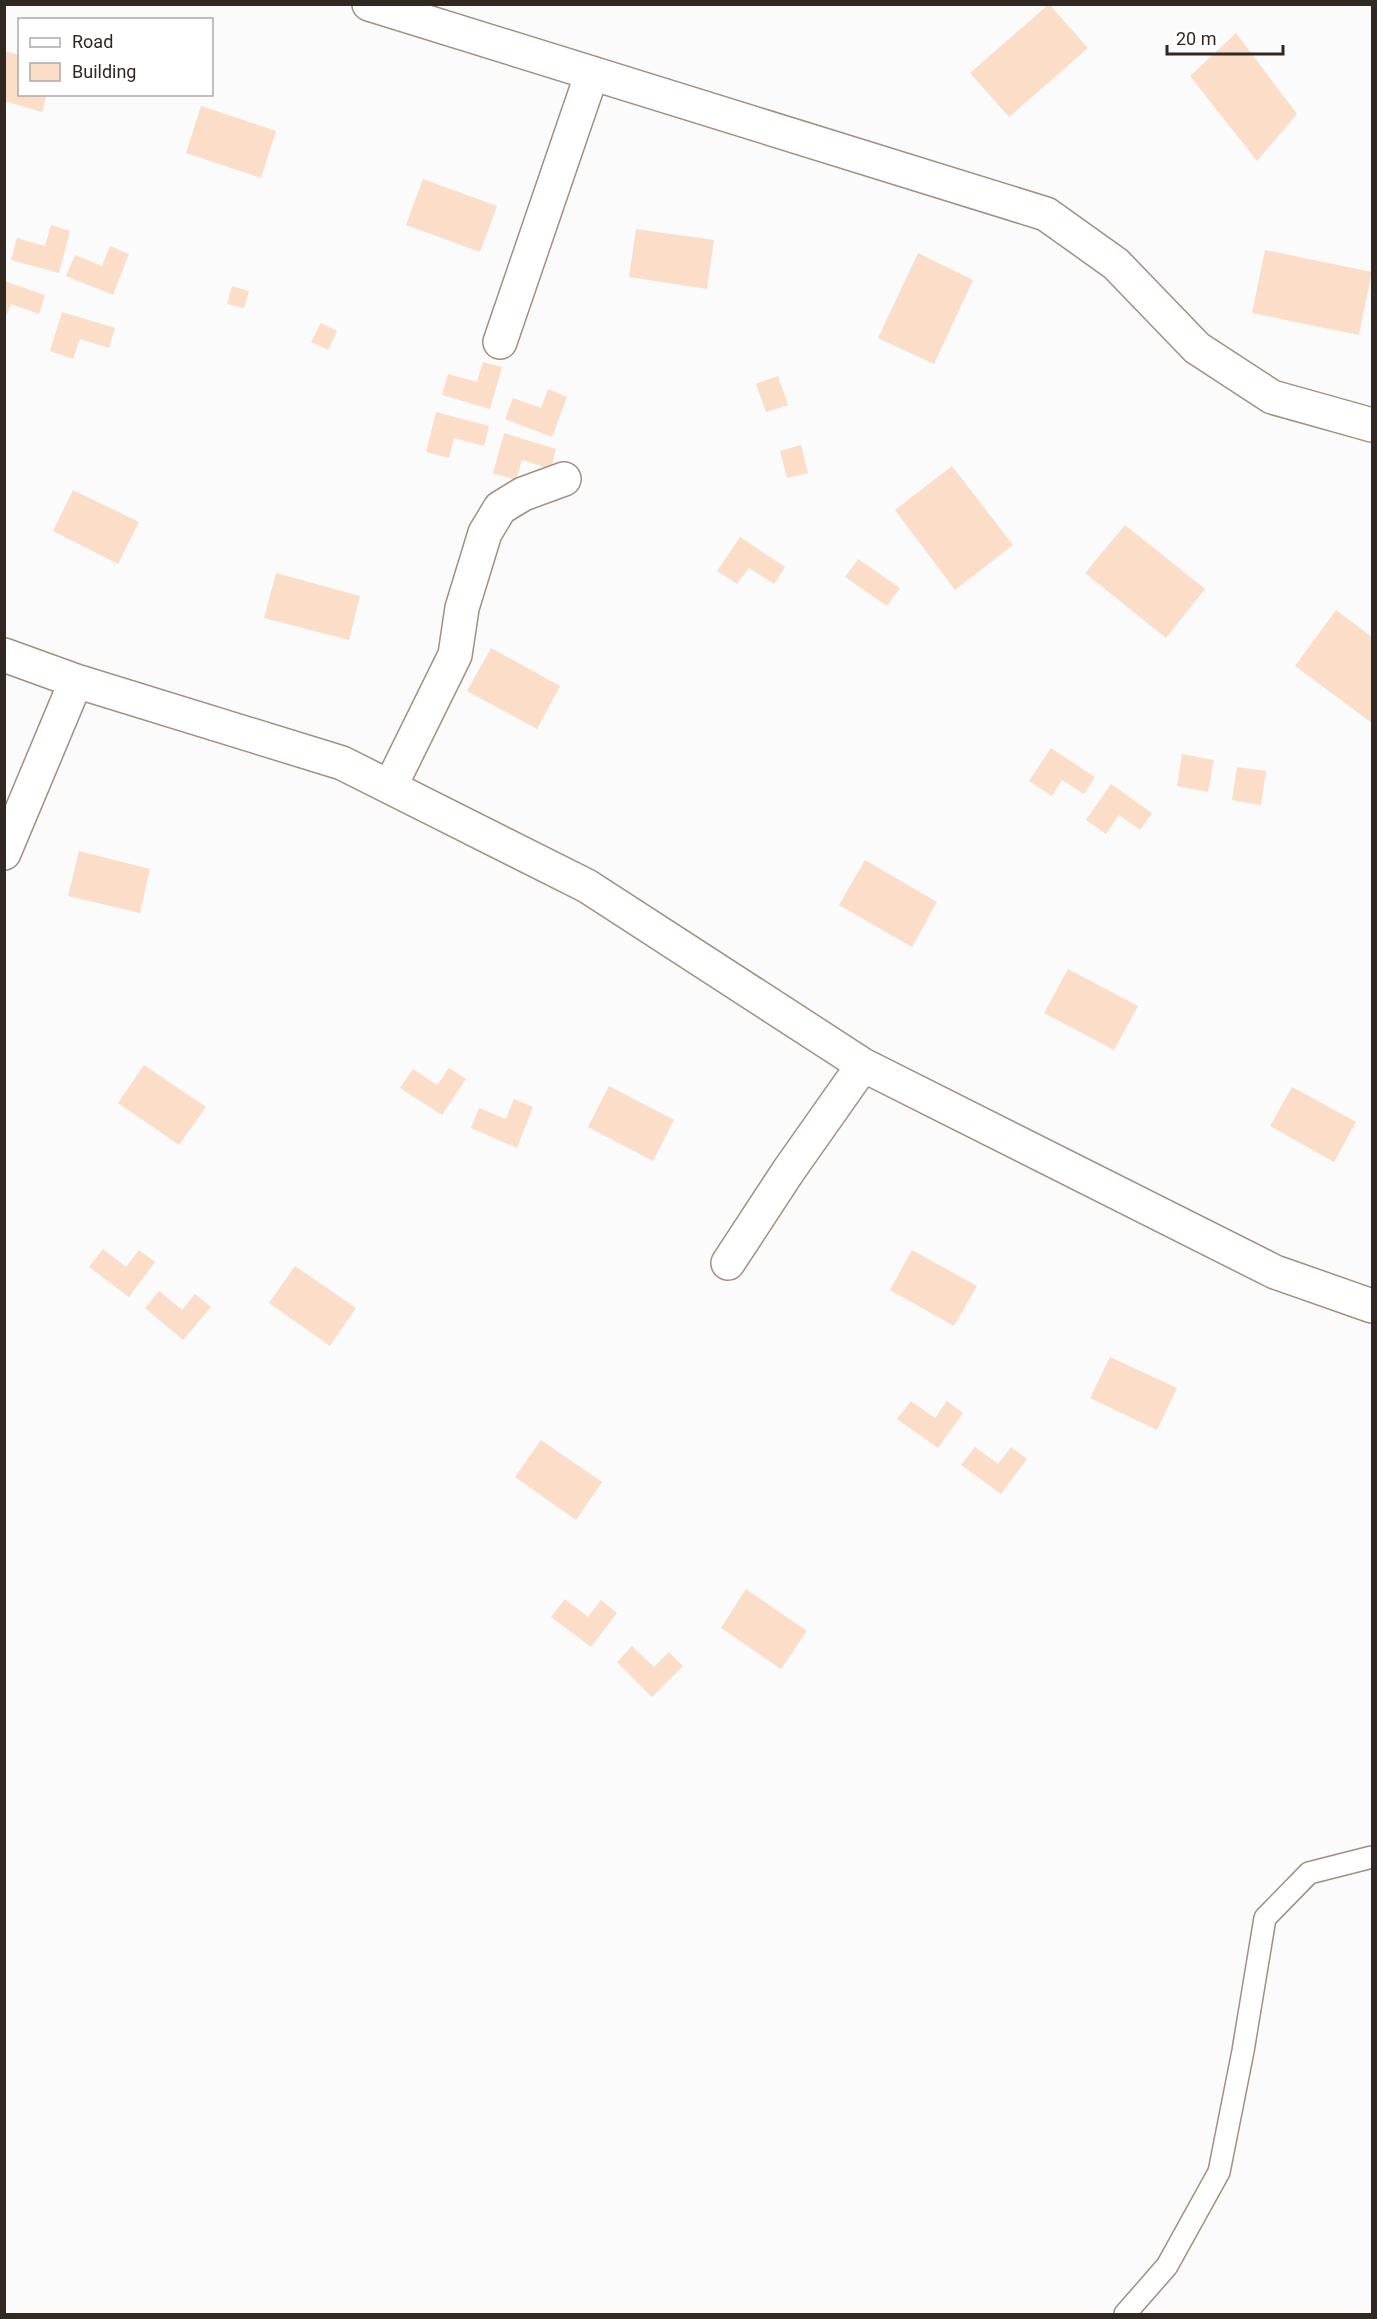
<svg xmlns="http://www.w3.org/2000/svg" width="1377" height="2319" font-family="Roboto,sans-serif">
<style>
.building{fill:#fcddc8}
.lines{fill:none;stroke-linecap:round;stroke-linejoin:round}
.lane-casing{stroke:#a58e7e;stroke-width:24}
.street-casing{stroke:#a58e7e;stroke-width:36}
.lane{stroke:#fff;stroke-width:21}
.street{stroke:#fff;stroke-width:33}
</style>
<rect width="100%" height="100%" fill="#fbfbfb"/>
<path class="building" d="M1049 4 1088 48 1009 117 970 73Z
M1236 33 1297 114 1257 161 1190 76Z
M4 51 20 55V94H47L42 112 4 101Z
M201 106 276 131 261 178 186 153Z
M423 179 497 206 480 252 406 225Z
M51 225 70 231 59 273 11 260 17 238 45 246Z
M636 229 714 240 707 289 629 277Z
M110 246 129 254 113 295 66 276 75 255 102 266Z
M1265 250 1372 272 1359 335 1252 313Z
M918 253 973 280 934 364 878 338Z
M4 281 45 295 39 314 11 304 4 321Z
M232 286 249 291 244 308 227 304Z
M62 312 115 328 109 348 80 339 73 359 50 351Z
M321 323 337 331 328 350 311 342Z
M483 362 502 367 490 409 442 395 448 374 477 382Z
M778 376 788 405 766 412 756 384Z
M548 389 567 397 552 437 505 419 513 398 541 408Z
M436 412 489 426 484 446 454 438 449 458 426 452Z
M504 433 556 449 551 469 522 460 516 480 493 473Z
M801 445 808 473 787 478 780 451Z
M952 466 1013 545 955 590 895 510Z
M73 490 139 522 118 564 53 531Z
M1125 525 1205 589 1166 638 1085 573Z
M740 537 785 567 774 584 749 568 737 584 717 571Z
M858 559 900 588 887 606 845 577Z
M276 573 360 596 349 640 264 618Z
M1336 610 1372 637V723L1295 666Z
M491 648 560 686 537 729 467 691Z
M1051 748 1095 777 1084 794 1062 780 1052 796 1029 781Z
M1182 754 1214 760 1208 792 1177 786Z
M1237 767 1266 771 1261 805 1232 800Z
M1111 784 1152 813 1140 830 1119 815 1106 834 1086 820Z
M79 851 150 869 140 913 68 896Z
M865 860 937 902 912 947 839 905Z
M1068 969 1138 1006 1114 1050 1044 1013Z
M144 1065 206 1107 179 1145 118 1103Z
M449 1068 466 1079 442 1115 400 1088 413 1069 437 1085Z
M609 1086 674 1120 653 1161 588 1127Z
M1292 1087 1356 1122 1334 1162 1270 1126Z
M514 1099 533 1107 517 1148 471 1128 479 1108 506 1119Z
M103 1249 126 1267 139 1250 155 1262 129 1297 89 1267Z
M912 1250 977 1286 954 1326 890 1290Z
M295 1266 356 1308 330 1346 269 1303Z
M159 1291 182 1310 195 1294 211 1307 183 1340 145 1308Z
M1110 1357 1177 1388 1157 1430 1090 1398Z
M911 1401 935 1418 947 1401 963 1413 938 1448 897 1419Z
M541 1440 602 1482 576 1520 515 1477Z
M975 1447 998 1464 1011 1447 1027 1459 1001 1494 961 1465Z
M746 1589 807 1631 781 1669 721 1628Z
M565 1599 588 1617 601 1600 617 1613 591 1647 551 1617Z
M632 1646 654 1667 669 1652 683 1666 652 1697 617 1662Z"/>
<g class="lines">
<g class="lane-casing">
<path id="lane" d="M1125 2314 1167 2266 1219 2172 1243 2051 1265 1918 1309 1873 1372 1857"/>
</g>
<g class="street-casing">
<path id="street" d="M369 4 1046 214 1116 264 1197 348 1272 397 1372 425
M500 342 592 73
M4 655 76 681 342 763 587 886 863 1065 1275 1272 1372 1306
M390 787 455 655 462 608 485 533 500 508 523 494 564 479
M4 853 76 681
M728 1263 789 1170 863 1065"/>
</g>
<use href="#lane" class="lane"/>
<use href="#street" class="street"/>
</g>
<rect width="1377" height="2319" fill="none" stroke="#312822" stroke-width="12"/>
<rect x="18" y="18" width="195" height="78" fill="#ffffff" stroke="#ada9a7" stroke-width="1.5"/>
<rect x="30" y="38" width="30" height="9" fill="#ffffff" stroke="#ada9a7" stroke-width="1.5"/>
<text x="72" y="48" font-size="18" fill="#312822">Road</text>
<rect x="30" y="63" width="30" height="18" fill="#fcddc8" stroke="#ada9a7" stroke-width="1.5"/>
<text x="72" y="78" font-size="18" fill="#312822">Building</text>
<path d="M1167 45v9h116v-9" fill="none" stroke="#312822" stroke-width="3"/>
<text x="1176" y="45" font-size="18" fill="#312822" stroke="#ffffff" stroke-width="4.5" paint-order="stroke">20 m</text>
</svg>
